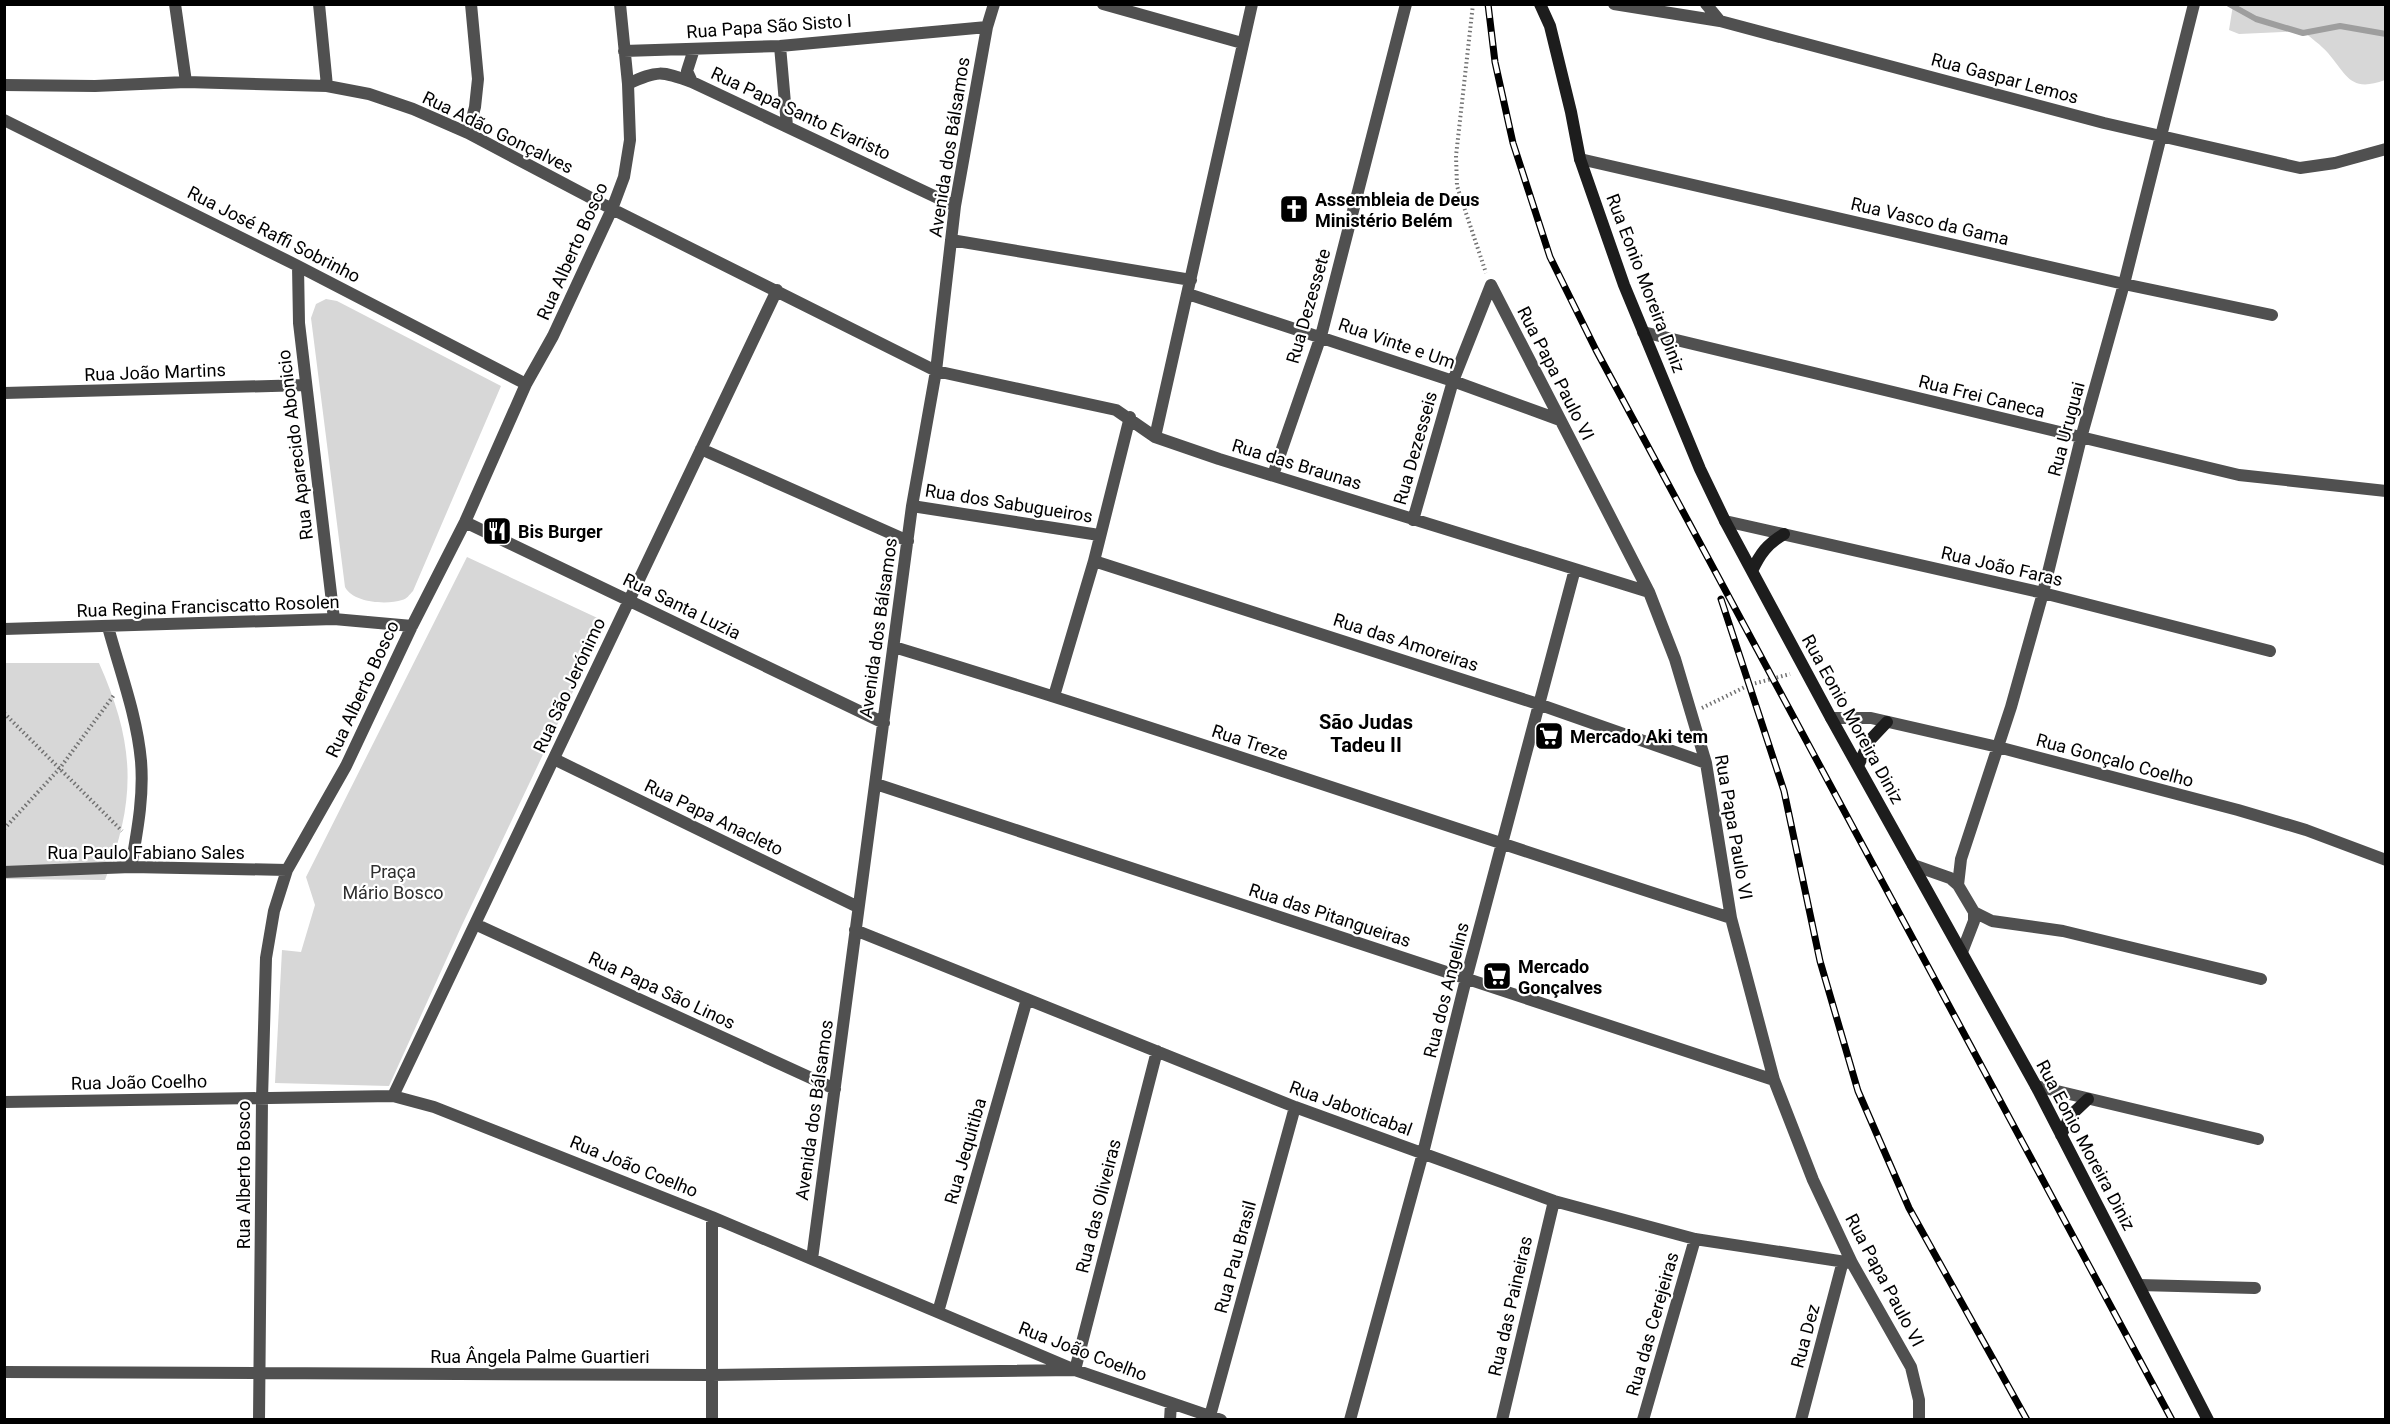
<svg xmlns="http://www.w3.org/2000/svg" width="2390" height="1424" font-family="Roboto,sans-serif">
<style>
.green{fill:#d7d7d7}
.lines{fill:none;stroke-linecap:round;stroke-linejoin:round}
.stream{stroke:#9e9e9e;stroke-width:6}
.path{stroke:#727272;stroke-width:4;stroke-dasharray:1.5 3;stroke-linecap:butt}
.street{stroke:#505050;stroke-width:12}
.secondary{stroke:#1d1d1d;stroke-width:12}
.rail-casing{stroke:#000;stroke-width:7}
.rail{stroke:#fff;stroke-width:4.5;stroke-dasharray:14;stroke-linecap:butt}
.labels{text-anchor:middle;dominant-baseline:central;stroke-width:4.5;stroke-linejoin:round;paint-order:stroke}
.street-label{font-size:18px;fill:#000;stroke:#fff}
.poi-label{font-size:18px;font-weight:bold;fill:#000;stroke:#fff;text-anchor:start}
.park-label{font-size:18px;fill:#2e2e2e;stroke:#fff}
.neighbourhood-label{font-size:20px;font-weight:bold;fill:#000;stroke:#fff}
</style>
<rect width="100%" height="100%" fill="#fff"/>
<path class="green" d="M2233 5H2385V80C2350 93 2347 75 2328 53 2321 45 2311 38 2303 31L2239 34 2229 30Z
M326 299 337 301 501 386 413 591C409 595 407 599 402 600 387 605 353 603 345 587L311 318 316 304Z
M467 557 606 622 462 925 389 1086 275 1083 282 950 301 952 315 905 306 877Z
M5 663H99C135 744 137 798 105 880L5 879Z"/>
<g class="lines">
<path class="stream" d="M2229 4 2256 19 2303 33 2340 26 2386 34"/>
<path class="path" d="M1473 4 1456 156 1457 186 1486 273
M1702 708 1749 685 1790 674
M4 713 122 831
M4 829 60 768 114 695"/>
<path class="street" d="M175 4 186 82
M319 4 327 86
M1103 4 1242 43
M1614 4 1720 21 2104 123 2300 168 2335 163 2386 149
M1706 4 1720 21
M780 46 787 126
M624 51 780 46 987 27
M692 82 687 71 694 49
M628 84C658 70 661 71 692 82L955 206
M4 85 95 86 186 82 327 86 369 94 413 109 468 133 612 209 936 371 1116 410 1155 437 1219 459 1649 592
M4 120 298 266 526 384
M468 133 475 107 478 79 471 4
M1580 159 2124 284 2272 315
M951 240 1191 280
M298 266 299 323 334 619
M1491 285 1649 592 1675 659 1706 763 1731 918 1774 1080 1813 1180 1852 1263 1911 1367 1919 1400V1420
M1188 294 1453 381 1560 420
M1643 332 2239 475 2386 491
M4 393 306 385
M1155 437 1252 4
M701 449 908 541
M1273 475 1321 336 1406 4
M912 506 1099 535
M1413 520 1453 381 1491 285
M1725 521 2043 593 2270 651
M465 522 884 723
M1094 561 1538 704 1706 763
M108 627C120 671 137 716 141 761 144 797 137 832 131 867
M4 629 334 619 412 626
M894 647C1174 732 1452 829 1731 918
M1054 696 1094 561 1130 417
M1831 718H1871L1998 747 2238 810 2306 830 2386 860
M554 759 858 907
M876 784 1774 1080
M1913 865 1950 878 1958 885 1974 912 1992 921 2063 931 2261 979
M4 872 131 867 287 870
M1958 885 1961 859 2011 707 2043 593 2081 438 2124 284 2194 4
M475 924 835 1089
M855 930 1295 1107 1554 1201 1695 1239 1852 1263
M1962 952 1974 921V912
M2036 1086 2258 1139
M393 1096 777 290
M4 1102 393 1096 434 1107 712 1217 1075 1370 1221 1420
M812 1259 912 506 936 371 955 206 987 27 994 4
M2139 1285 2255 1288
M938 1312 1027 999
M4 1372 712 1375 1075 1370 1157 1051
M1210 1416 1295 1107
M259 1420 262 1099 266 958 274 911 287 870 346 766 412 626 465 522 526 384 553 336 612 209 624 177 630 140 628 84 620 4
M712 1420V1217
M1170 1420 1171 1403
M1350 1420 1423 1153 1466 979 1575 569
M1502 1420 1554 1201
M1643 1420 1695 1239
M1801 1420 1843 1261"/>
<path class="secondary" d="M1540 4 1550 26 1571 112 1580 159 1624 285 1700 469 1725 521 1831 718 2036 1086 2208 1420
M1752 571C1760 554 1767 544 1784 534
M1858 766 1870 740 1887 722
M2061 1135 2071 1115 2088 1099"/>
<g class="rail-casing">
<path id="rail" d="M1488 4 1495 62 1513 143 1550 257 1596 350 2172 1420
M1721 599 1784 791 1820 961 1858 1091 1909 1208 2027 1420"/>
</g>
<use href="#rail" class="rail"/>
</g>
<defs>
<g id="church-square" transform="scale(1.5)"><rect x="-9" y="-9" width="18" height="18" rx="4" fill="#000" stroke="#fff"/><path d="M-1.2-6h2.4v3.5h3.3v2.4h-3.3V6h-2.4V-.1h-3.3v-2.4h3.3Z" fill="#fff"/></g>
<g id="restaurant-square" transform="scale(1.5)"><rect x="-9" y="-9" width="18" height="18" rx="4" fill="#000" stroke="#fff"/><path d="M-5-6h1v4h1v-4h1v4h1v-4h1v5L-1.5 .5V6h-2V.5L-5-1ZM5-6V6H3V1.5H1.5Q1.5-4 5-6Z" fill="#fff"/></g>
<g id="supermarket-square" transform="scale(1.5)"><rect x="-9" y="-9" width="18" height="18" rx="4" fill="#000" stroke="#fff"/><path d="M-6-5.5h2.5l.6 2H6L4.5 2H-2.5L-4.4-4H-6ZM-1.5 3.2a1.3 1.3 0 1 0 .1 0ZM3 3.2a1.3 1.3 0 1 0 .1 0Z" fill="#fff"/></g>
</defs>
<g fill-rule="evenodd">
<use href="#church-square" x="1294" y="209"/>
<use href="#restaurant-square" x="497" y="531"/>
<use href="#supermarket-square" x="1549" y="736"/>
<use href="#supermarket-square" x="1497" y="976"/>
</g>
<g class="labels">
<g class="street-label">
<text transform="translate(769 26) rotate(-4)">Rua Papa São Sisto I</text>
<text transform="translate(2005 78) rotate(15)">Rua Gaspar Lemos</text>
<text transform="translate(801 113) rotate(25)">Rua Papa Santo Evaristo</text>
<text transform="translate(498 132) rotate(26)">Rua Adão Gonçalves</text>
<text transform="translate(949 147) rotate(-81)">Avenida dos Bálsamos</text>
<text transform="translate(1930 221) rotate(13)">Rua Vasco da Gama</text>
<text transform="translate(274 234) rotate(27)">Rua José Raffi Sobrinho</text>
<text transform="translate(572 251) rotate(-66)">Rua Alberto Bosco</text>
<text transform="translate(1646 283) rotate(69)">Rua Eonio Moreira Diniz</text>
<text transform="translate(1308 306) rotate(-74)">Rua Dezessete</text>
<text transform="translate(1397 343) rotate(19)">Rua Vinte e Um</text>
<text transform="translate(155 372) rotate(-2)">Rua João Martins</text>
<text transform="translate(1556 373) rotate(63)">Rua Papa Paulo VI</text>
<text transform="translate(1982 396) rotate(14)">Rua Frei Caneca</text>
<text transform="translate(2066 429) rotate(-75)">Rua Uruguai</text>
<text transform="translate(295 445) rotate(-97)">Rua Aparecido Abonicio</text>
<text transform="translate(1415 448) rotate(-74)">Rua Dezesseis</text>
<text transform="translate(1297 464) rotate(17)">Rua das Braunas</text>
<text transform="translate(1009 503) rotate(9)">Rua dos Sabugueiros</text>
<text transform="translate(2002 566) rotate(13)">Rua João Faras</text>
<text transform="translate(208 606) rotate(-2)">Rua Regina Franciscatto Rosolen</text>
<text transform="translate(682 606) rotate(26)">Rua Santa Luzia</text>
<text transform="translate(878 628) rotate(-82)">Avenida dos Bálsamos</text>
<text transform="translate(1406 642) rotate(18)">Rua das Amoreiras</text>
<text transform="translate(569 685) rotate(-65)">Rua São Jerónimo</text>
<text transform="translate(362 689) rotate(-65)">Rua Alberto Bosco</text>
<text transform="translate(1853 719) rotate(61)">Rua Eonio Moreira Diniz</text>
<text transform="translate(1250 742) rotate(18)">Rua Treze</text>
<text transform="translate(2115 760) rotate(15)">Rua Gonçalo Coelho</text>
<text transform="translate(714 817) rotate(26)">Rua Papa Anacleto</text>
<text transform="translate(1734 827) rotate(80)">Rua Papa Paulo VI</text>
<text x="146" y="852">Rua Paulo Fabiano Sales</text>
<text transform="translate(1330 915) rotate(18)">Rua das Pitangueiras</text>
<text transform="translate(662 990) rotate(25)">Rua Papa São Linos</text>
<text transform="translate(1446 990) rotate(-76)">Rua dos Angelins</text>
<text transform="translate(139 1082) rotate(-1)">Rua João Coelho</text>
<text transform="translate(1351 1108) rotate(20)">Rua Jaboticabal</text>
<text transform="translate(814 1110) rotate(-82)">Avenida dos Bálsamos</text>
<text transform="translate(2086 1145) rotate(62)">Rua Eonio Moreira Diniz</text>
<text transform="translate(965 1151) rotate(-74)">Rua Jequitiba</text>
<text transform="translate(634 1166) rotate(22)">Rua João Coelho</text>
<text transform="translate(243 1175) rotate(-90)">Rua Alberto Bosco</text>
<text transform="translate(1098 1206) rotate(-76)">Rua das Oliveiras</text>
<text transform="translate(1235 1257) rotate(-75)">Rua Pau Brasil</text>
<text transform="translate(1885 1280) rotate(62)">Rua Papa Paulo VI</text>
<text transform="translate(1510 1306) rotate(-77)">Rua das Paineiras</text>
<text transform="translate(1652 1324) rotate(-74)">Rua das Cerejeiras</text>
<text transform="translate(1805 1336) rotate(-75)">Rua Dez</text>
<text transform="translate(1083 1351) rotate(21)">Rua João Coelho</text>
<text x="540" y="1356">Rua Ângela Palme Guartieri</text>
</g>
<g class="poi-label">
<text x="1315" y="199">Assembleia de Deus<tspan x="1315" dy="21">Ministério Belém</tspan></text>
<text x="518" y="531">Bis Burger</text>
<text x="1570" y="736">Mercado Aki tem</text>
<text x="1518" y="966">Mercado<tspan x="1518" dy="21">Gonçalves</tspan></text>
</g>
<g class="park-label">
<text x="393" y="871">Praça<tspan x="393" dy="21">Mário Bosco</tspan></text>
</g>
<g class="neighbourhood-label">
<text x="1366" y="722">São Judas<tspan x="1366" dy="23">Tadeu II</tspan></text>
</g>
</g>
<rect width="2390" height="1424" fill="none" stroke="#000000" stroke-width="12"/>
</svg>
